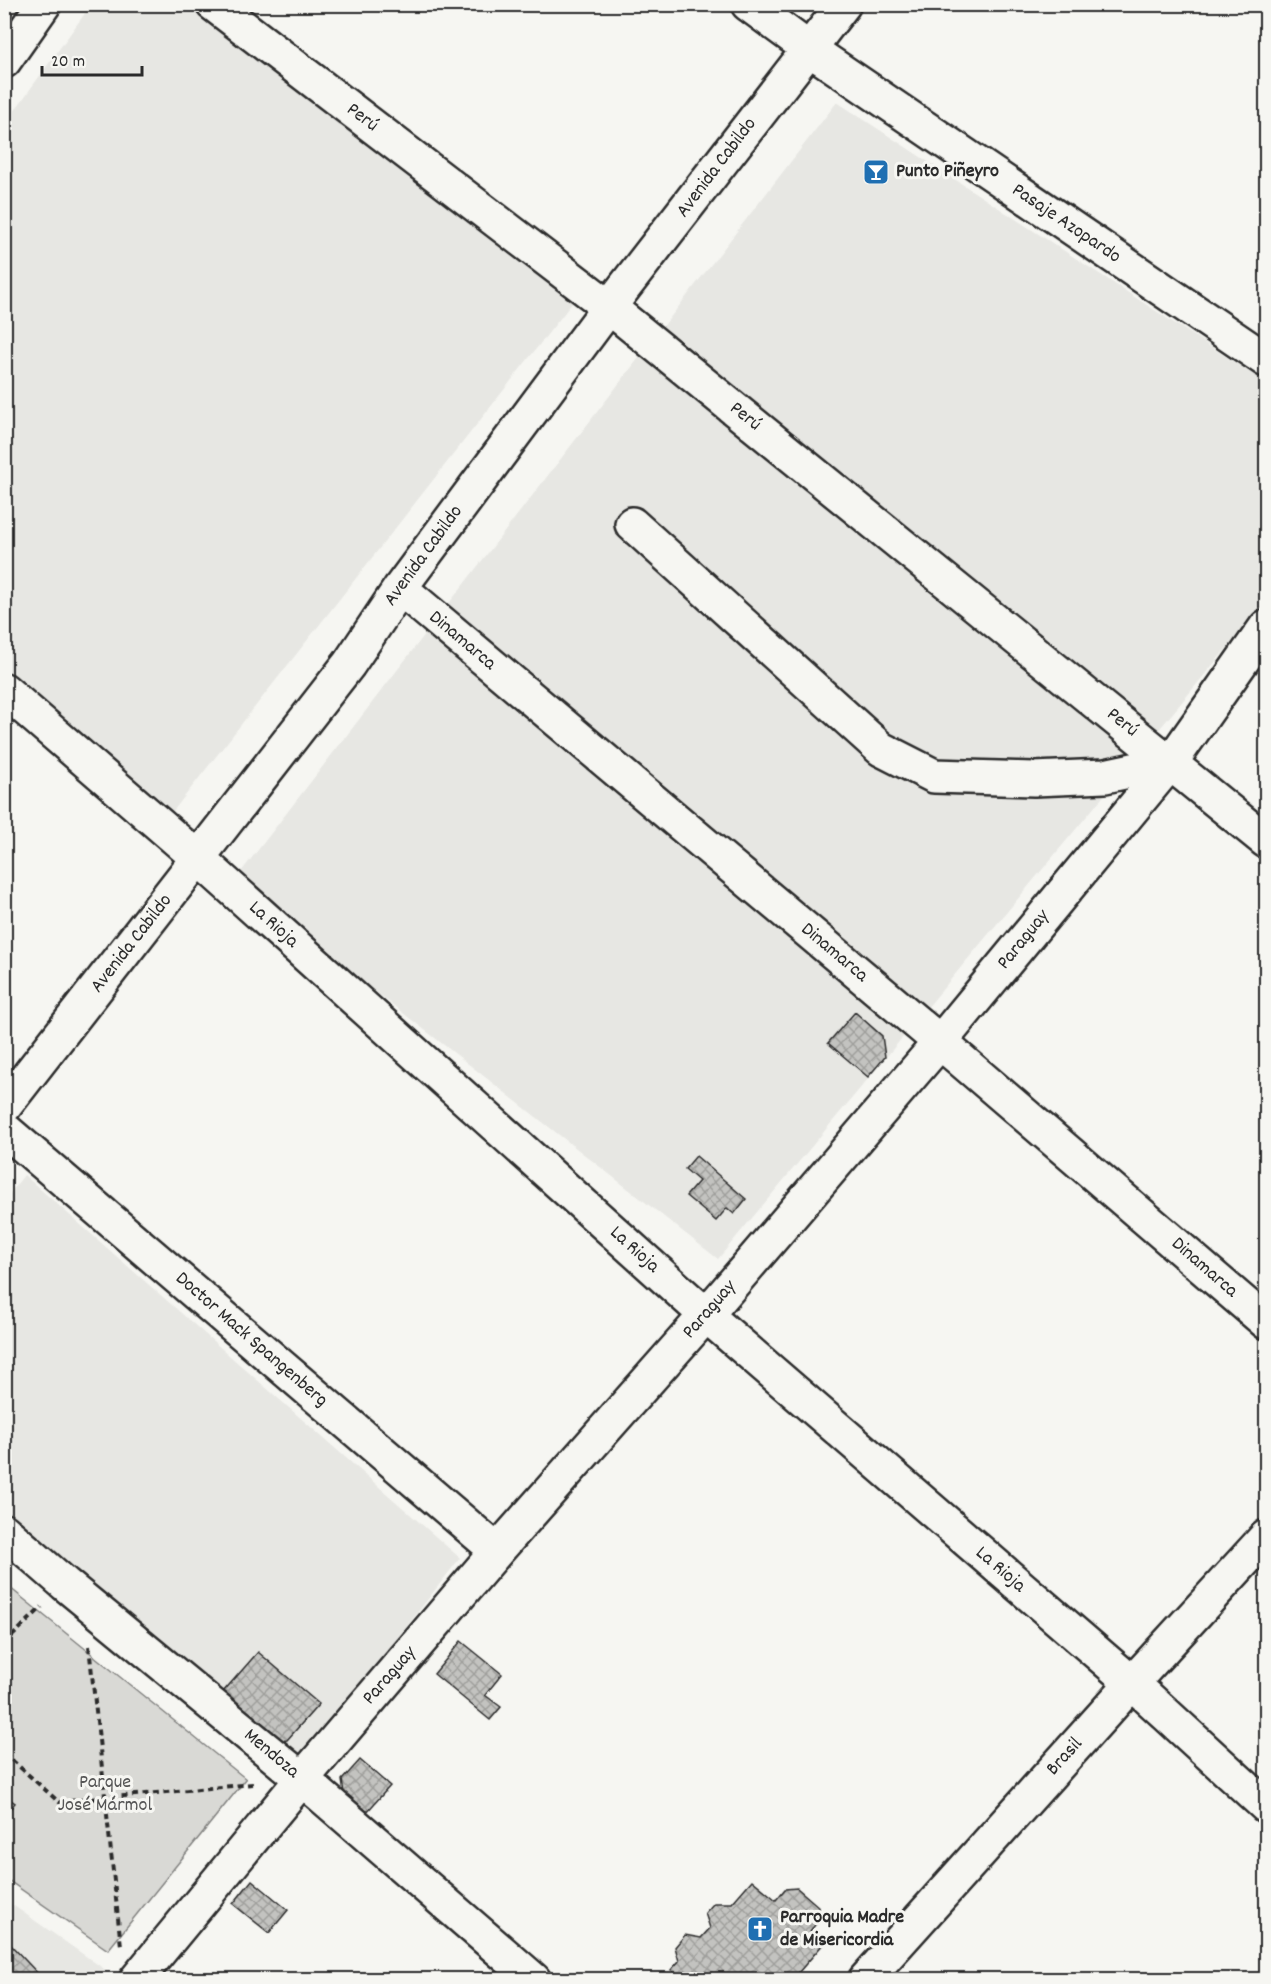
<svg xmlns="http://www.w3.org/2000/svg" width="1271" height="1984" font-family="Dekko,sans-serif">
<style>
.built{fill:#e7e7e3}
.park{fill:#d9d9d5;stroke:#828280;stroke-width:1.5}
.building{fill:url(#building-cross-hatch);stroke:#2b2b2b;stroke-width:1.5}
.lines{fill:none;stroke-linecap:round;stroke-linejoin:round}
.minor-casing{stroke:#2b2b2b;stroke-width:38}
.path{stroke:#2b2b2b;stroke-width:4;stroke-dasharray:6 4.5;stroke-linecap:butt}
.minor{stroke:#f6f6f2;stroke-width:33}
.labels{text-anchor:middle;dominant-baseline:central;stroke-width:6;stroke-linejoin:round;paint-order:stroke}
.street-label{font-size:20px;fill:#2b2b2b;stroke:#f6f6f2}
.poi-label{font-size:20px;font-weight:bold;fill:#2b2b2b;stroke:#f6f6f2;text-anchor:start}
.park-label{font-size:20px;fill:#565656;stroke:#f6f6f2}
</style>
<defs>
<pattern id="building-cross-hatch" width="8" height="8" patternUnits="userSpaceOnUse" patternTransform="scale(1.5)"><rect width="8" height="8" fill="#c3c3c0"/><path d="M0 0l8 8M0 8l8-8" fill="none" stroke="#9f9f9c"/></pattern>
</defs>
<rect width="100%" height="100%" fill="#f6f6f2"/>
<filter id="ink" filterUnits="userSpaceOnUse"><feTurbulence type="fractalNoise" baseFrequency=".0167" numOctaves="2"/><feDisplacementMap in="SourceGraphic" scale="12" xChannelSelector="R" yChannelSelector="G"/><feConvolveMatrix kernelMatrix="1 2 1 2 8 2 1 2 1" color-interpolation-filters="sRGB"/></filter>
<g filter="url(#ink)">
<path class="built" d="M91 5H202L576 298 170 815 5 684V124Z
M837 102 1266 383V611L1261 607 718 1259 234 881Z
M24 1175 460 1558 297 1767 5 1540 4 1201Z
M4 1899 107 1971 99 1979H5Z"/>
<path class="park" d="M4 1583 246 1779 108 1950 5 1878Z"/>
<path class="building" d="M855 1012 882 1036 885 1057 868 1077 828 1043Z
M696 1156 746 1199 734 1214 727 1208 716 1221 686 1196 699 1181 685 1169Z
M461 1641 502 1674 485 1695 501 1707 490 1720 434 1674Z
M258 1652 319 1704 287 1740 279 1741 223 1692Z
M360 1760 390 1786 366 1813 344 1793 342 1780Z
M4 1795 15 1803 4 1816Z
M252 1880 288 1910 269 1933 233 1904Z
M752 1880 776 1900 785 1889 797 1888 819 1907 820 1919 810 1931 824 1943 792 1980H673L677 1975 671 1970 679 1961 675 1947 685 1935 701 1938 710 1928 705 1913 714 1903H732Z
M9 1943 44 1980H4V1949Z"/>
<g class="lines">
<g class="minor-casing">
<path id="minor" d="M213 4 609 307 1266 841
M748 4 809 49 1266 360
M4 61 44 4
M632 524 881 749 934 776 1034 779 1105 776 1171 762
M400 588 940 1042 1266 1322
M4 690 199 859 706 1315 1132 1683 1266 1806
M4 1107 349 664 400 588 609 307 844 4
M4 1129 497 1551
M4 1531 65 1584 302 1779 534 1980
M136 1980 302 1779 497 1551 706 1315 940 1042 1171 762 1266 627
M865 1980 1132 1683 1266 1537"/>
</g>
<path class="path" d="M4 1644 42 1607
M89 1646 121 1946
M4 1753 59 1802 253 1784"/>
<use href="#minor" class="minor"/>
</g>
</g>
<defs>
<g id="bar-square" transform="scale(1.35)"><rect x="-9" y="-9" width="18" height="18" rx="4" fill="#1f6fb2" stroke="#f6f6f2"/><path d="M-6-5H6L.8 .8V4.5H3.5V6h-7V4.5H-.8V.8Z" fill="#fff"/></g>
<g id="church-square" transform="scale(1.35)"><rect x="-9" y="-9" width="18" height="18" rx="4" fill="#1f6fb2" stroke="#f6f6f2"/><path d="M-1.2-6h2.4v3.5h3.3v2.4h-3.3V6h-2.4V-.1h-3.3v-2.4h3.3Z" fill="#fff"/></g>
</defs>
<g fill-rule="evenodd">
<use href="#bar-square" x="876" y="172"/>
<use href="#church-square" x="760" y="1929"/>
</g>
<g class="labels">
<g class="street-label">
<text transform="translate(362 118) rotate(37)">Perú</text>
<text transform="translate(717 168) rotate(-53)">Avenida Cabildo</text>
<text transform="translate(1066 224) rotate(34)">Pasaje Azopardo</text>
<text transform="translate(745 417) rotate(39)">Perú</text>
<text transform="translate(424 556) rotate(-54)">Avenida Cabildo</text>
<text transform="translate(462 641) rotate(40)">Dinamarca</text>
<text transform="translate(1122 723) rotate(39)">Perú</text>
<text transform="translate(273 925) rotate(42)">La Rioja</text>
<text transform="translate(1024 940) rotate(-51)">Paraguay</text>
<text transform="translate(132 944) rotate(-52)">Avenida Cabildo</text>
<text transform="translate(834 953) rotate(40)">Dinamarca</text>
<text transform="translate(634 1250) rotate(42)">La Rioja</text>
<text transform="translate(1204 1268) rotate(41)">Dinamarca</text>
<text transform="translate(710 1310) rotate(-49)">Paraguay</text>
<text transform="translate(251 1340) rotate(41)">Doctor Mack Spangenberg</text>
<text transform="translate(1000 1570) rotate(41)">La Rioja</text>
<text transform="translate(390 1676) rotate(-49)">Paraguay</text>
<text transform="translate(271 1754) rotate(40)">Mendoza</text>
<text transform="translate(1065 1757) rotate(-48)">Brasil</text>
</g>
<g class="poi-label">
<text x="896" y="172">Punto Piñeyro</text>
<text x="780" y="1918">Parroquia Madre<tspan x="780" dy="23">de Misericordia</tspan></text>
</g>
<g class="park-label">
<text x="105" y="1783">Parque<tspan x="105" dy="23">José Mármol</tspan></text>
</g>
</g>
<rect width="1271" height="1984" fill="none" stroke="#f6f6f2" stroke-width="24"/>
<rect x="12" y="12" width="1247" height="1960" fill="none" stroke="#2b2b2b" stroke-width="2" filter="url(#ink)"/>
<path d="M42 66v9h100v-9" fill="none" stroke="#2b2b2b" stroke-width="3"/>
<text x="51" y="66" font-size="18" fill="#2b2b2b" stroke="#f6f6f2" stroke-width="4.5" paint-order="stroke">20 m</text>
</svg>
